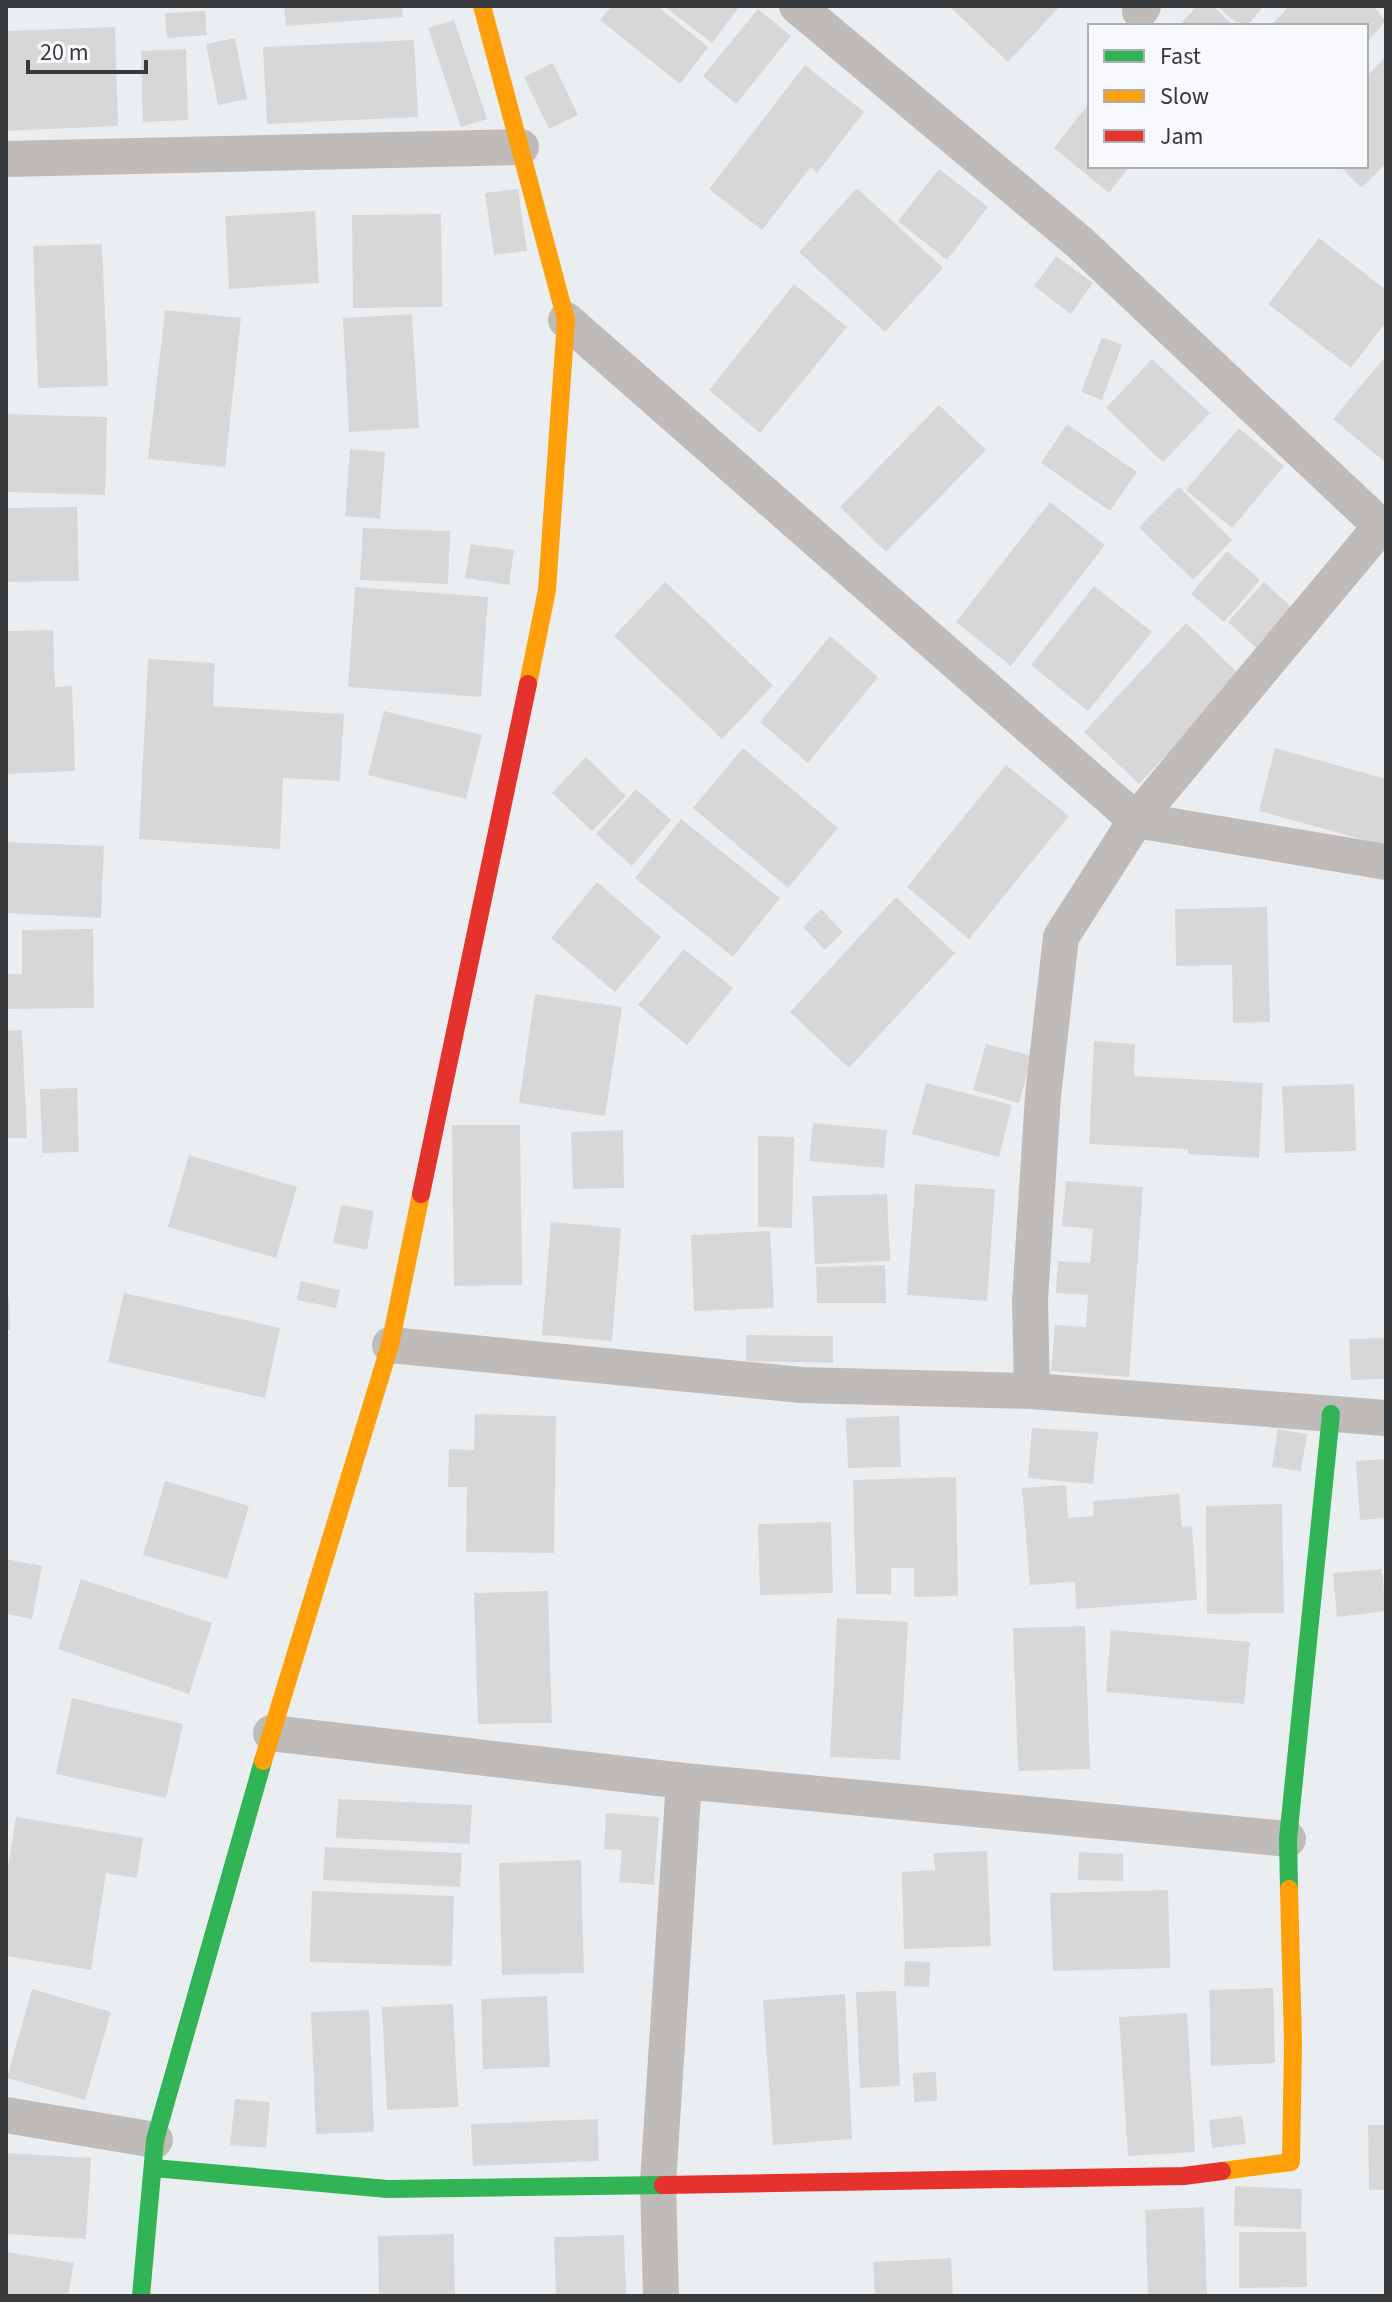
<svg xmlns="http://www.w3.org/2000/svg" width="1392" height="2302" font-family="'Source Sans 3',sans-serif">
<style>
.building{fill:#d7d7d8}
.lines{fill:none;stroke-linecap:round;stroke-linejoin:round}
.street{stroke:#bfbbb9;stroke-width:36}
.fast{stroke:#30b455;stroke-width:18}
.slow{stroke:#ff9f0a;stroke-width:18}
.jam{stroke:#e5322d;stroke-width:18}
</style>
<rect width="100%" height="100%" fill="#ebeef1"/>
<path class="building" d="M284 6H402L403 17 286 26Z
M612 6H657L708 47 680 84 600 20Z
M664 6H737L739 7 712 43Z
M953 6H1060L1008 62 951 8Z
M1197 6H1213L1234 26H1185L1181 23Z
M1217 6H1264L1247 26H1240Z
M1289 6H1373L1386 21 1366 43V26H1271Z
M758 9 791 36 736 104 703 76Z
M205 11 207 35 167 38 165 13Z
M454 20 487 119 461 127 428 28Z
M115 27 118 126 6 131V31Z
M235 38 247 99 218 105 206 44Z
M414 40 418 117 267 124 263 47Z
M186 49 188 120 143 122 141 51Z
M1386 56V163L1362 188 1339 166H1366V77Z
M553 63 578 115 549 129 524 77Z
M805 65 864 112 817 173 811 167 762 230 709 189Z
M1090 102V166H1130L1109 193 1054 148Z
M939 169 988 207 947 260 898 221Z
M857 188 943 268 885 332 799 252Z
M518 189 527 251 494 255 485 193Z
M315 211 319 283 229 289 225 216Z
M441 214 442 307 353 308 352 215Z
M1319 238 1386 290V322L1351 368 1268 304Z
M102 244 108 386 38 388 33 246Z
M1056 256 1093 283 1071 314 1034 286Z
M794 284 847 327 760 433 709 390Z
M165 310 241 318 225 467 148 459Z
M412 314 419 428 349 432 343 318Z
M1102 337 1122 345 1102 400 1081 392Z
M1386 356V463L1333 419Z
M1152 359 1210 413 1163 462 1106 408Z
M939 405 986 450 886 552 840 507Z
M6 414 107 417 105 495 6 492Z
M1067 424 1137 472 1110 511 1041 463Z
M1239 428 1284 466 1232 528 1186 490Z
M350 449 385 452 380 519 345 516Z
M1179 487 1232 540 1193 580 1139 527Z
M1050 502 1105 545 1011 666 956 622Z
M77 507 79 581 6 582V508Z
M363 528 450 531 448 584 360 580Z
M471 544 514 550 509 585 465 578Z
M1227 551 1260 580 1224 622 1191 594Z
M665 582 773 685 722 739 614 636Z
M1264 582 1292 608 1256 648 1228 622Z
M1094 586 1152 632 1088 711 1031 665Z
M355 587 488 597 481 697 348 687Z
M1186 623 1241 676 1139 784 1084 732Z
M53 630 55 687 72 686 75 771 6 774V631Z
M830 636 878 677 808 763 760 722Z
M148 659 215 663 213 706 344 714 340 781 283 778 280 849 139 839Z
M384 711 482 735 466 799 368 775Z
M743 748 838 828 788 888 693 808Z
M1275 748 1386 779V846L1259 811Z
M586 757 626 796 592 831 552 793Z
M1006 765 1069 816 969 939 907 887Z
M636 789 671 820 632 866 596 834Z
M681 819 780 898 733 957 635 878Z
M6 842 104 846 101 918 6 913Z
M597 882 661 937 615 992 551 938Z
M896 897 955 953 849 1068 790 1012Z
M1267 907 1270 1022 1233 1023 1232 965 1176 966 1175 909Z
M821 909 843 932 825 950 803 927Z
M93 929 94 1008 6 1009V974H22V930Z
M684 949 733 988 687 1045 638 1005Z
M535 994 622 1007 605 1116 519 1103Z
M22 1030 27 1138H6V1031Z
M1094 1041 1135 1044 1134 1076 1263 1083 1259 1158 1188 1154V1149L1089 1144Z
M986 1044 1032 1056 1019 1103 973 1090Z
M926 1083 1012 1105 999 1157 912 1134Z
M1354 1084 1356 1151 1285 1153 1282 1086Z
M77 1088 79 1152 42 1153 40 1089Z
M813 1123 887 1130 884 1168 809 1161Z
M452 1125H520L522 1285 454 1286Z
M623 1130 624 1188 573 1189 571 1132Z
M758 1136 794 1137 792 1228 758 1227Z
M189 1155 297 1187 276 1258 168 1227Z
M1066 1181 1143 1187 1129 1377 1051 1371 1055 1325 1086 1327 1088 1295 1056 1293 1058 1261 1090 1263 1093 1229 1062 1226Z
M915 1184 995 1189 987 1301 907 1295Z
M887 1194 890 1261 815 1264 812 1196Z
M341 1205 374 1211 367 1250 333 1243Z
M551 1222 621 1228 612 1341 542 1335Z
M770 1231 774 1308 694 1311 691 1235Z
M885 1265 886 1303H817L816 1267Z
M301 1281 340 1290 336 1308 297 1300Z
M124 1293 280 1328 265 1398 108 1362Z
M6 1297H9L10 1330H6Z
M746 1335 833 1336V1363L746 1361Z
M1386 1338V1379L1351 1380 1349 1339Z
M475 1414 556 1416 554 1553 466 1552 467 1487H448L449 1449 474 1450Z
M899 1416 901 1467 848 1468 846 1418Z
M1032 1428 1098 1432 1093 1484 1028 1478Z
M1278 1429 1307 1434 1301 1471 1272 1467Z
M1386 1459V1518L1360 1520 1356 1461Z
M956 1477 958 1596 914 1597V1568H891V1594H856L853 1480Z
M165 1481 249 1506 227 1579 143 1555Z
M1066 1485 1068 1518 1094 1516 1093 1501 1179 1494 1182 1527 1192 1526 1197 1600 1076 1609 1075 1582 1030 1585 1022 1488Z
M1282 1504 1284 1613 1207 1614 1206 1506Z
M831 1522 833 1593 760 1595 758 1524Z
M6 1559 42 1566 32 1619 6 1614Z
M1382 1569 1386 1611 1337 1617 1333 1573Z
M81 1579 212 1623 189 1694 58 1649Z
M548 1591 552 1723 478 1724 474 1593Z
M837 1618 908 1622 900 1760 830 1757Z
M1085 1626 1090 1769 1018 1771 1013 1628Z
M1111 1630 1250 1642 1244 1704 1106 1692Z
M72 1698 183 1724 166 1798 56 1774Z
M338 1799 472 1805 470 1844 336 1838Z
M606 1813 659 1817 654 1885 619 1882 622 1850 604 1849Z
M16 1817 143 1838 137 1878 106 1873 91 1970 6 1956V1880Z
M325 1847 462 1853 460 1887 323 1880Z
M987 1851 991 1946 904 1949 902 1872 935 1870 934 1853Z
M1079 1852 1123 1854V1881L1078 1880Z
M581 1860 584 1973 502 1975 499 1863Z
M1168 1890 1170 1968 1053 1971 1050 1893Z
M312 1891 454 1896 452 1966 310 1962Z
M905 1961 930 1962 929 1987 904 1986Z
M1273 1988 1275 2063 1211 2066 1209 1990Z
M32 1989 111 2012 85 2100 7 2078Z
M896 1991 900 2086 860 2088 856 1992Z
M845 1994 852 2139 773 2145 763 2000Z
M547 1996 550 2067 483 2069 481 1999Z
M453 2004 458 2107 387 2110 382 2007Z
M369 2010 374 2132 316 2134 311 2012Z
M1187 2013 1195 2152 1128 2156 1119 2017Z
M936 2072 937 2101 914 2102 913 2073Z
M235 2099 270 2102 266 2148 230 2145Z
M1242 2116 1246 2144 1212 2148 1209 2120Z
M598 2119 599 2161 473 2166 471 2124Z
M1368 2125H1386V2190H1369Z
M6 2153 91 2158 86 2239 6 2234Z
M1235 2186 1302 2189 1301 2229 1234 2226Z
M1204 2207 1207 2296H1148L1145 2210Z
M1239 2232H1306L1307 2287 1239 2288Z
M454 2234 455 2296H379L378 2236Z
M624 2235 626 2296H556L554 2237Z
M6 2252 74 2263 68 2296H6Z
M951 2258 953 2296H875L873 2262Z"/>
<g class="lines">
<path class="street" d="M797 6 1079 242 1386 531
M1140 11 1143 6
M6 159 521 147
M566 320 1136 820 1386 862
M390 1345 801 1385 1032 1391 1386 1418
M1032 1391 1030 1300 1043 1096 1061 937 1136 820 1381 526
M271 1733 684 1781 1288 1839
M6 2115 155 2140
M661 2296 658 2183 684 1781"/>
<path class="fast" d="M1289 1889 1288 1839 1331 1414
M154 2168 388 2189 663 2185
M141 2296 155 2140 263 1761"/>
<path class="slow" d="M482 6 566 320 547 590 528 684
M263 1761 390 1345 421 1194
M1222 2171 1291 2162 1293 2043 1289 1889"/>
<path class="jam" d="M421 1194 528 684
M663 2185 1184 2176 1222 2171"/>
</g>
<rect width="1392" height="2302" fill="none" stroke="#37393b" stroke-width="16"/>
<rect x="1088" y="24" width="280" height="144" fill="#f8fafe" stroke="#abadb0" stroke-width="2"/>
<rect x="1104" y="50" width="40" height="12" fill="#30b455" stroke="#abadb0" stroke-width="2"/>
<text x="1160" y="64" font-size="24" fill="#37393b">Fast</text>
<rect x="1104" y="90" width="40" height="12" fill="#ff9f0a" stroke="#abadb0" stroke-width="2"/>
<text x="1160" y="104" font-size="24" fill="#37393b">Slow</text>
<rect x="1104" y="130" width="40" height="12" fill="#e5322d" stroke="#abadb0" stroke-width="2"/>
<text x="1160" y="144" font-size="24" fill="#37393b">Jam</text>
<path d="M28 60v12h118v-12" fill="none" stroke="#37393b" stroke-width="4"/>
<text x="40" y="60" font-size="24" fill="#37393b" stroke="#f8fafe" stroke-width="6" paint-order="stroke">20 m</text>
</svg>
